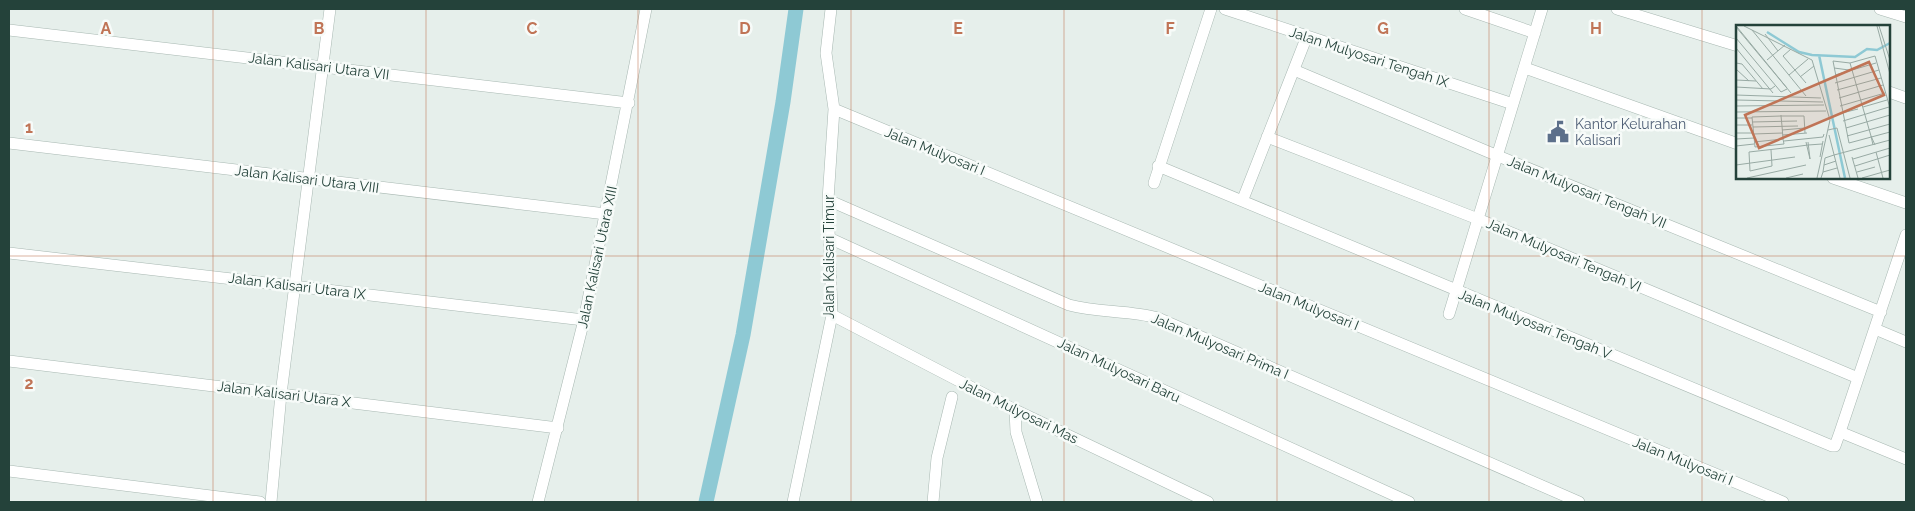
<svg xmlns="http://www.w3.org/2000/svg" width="1915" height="511" font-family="Raleway,sans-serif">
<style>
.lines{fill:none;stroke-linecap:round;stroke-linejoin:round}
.canal{stroke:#8ec9d4;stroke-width:15}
.minor-casing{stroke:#a8b8b2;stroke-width:12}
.minor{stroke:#fff;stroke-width:11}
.grid{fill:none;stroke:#c07456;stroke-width:1;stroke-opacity:0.55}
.labels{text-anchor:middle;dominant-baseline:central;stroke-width:5;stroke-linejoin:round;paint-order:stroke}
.street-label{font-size:14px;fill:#24423a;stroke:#f7fbf9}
.service-label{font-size:14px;fill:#4e5e75;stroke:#f7fbf9;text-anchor:start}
.inset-river{fill:none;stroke:#8ec9d4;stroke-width:2.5}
.inset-road{fill:none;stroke:#98aaa4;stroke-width:1}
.view{fill:#c07456;fill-opacity:0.15;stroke:#c07456;stroke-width:2.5}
.inset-edge{fill:none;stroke:#24423a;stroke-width:2.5}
.grid-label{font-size:16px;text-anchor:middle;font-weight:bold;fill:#c07456;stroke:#f7fbf9;stroke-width:5;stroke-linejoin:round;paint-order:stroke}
</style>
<rect width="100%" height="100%" fill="#e6efeb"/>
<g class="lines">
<path class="canal" d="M706 502 743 335 783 102 796 9"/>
<g class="minor-casing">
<path id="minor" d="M1225 9 1513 104
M1465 9 1535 33
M1617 9 1738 46
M1880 9 1906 17
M9 30 629 103
M1525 68 1738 144
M1294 70 1498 156 1881 312
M1889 92 1906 98
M834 109 1783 502
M1267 137 1478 219 1858 378
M9 143 606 214
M1158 166 1832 446H1835L1840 432 1906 235
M1833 178 1906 203
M1154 183 1211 9
M1243 199 1307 36
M828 200 1069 305C1099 313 1129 310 1158 318L1579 502
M829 238 1409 502
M9 253 584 320
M1449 314 1542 9
M832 315 1015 410 1208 502
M1875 329 1906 342
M9 361 558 428
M1015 410 1016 432 1037 502
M1840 432 1906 459
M9 471 260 502
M271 502 281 394 330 9
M538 502 584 320 646 9
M793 502 832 315 828 200 834 109 826 53 831 9
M933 502 937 458 952 397"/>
</g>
<use href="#minor" class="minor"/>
</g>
<path class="grid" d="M213 9V502M426 9V502M638 9V502M851 9V502M1064 9V502M1277 9V502M1489 9V502M1702 9V502M9 256H1906"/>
<defs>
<g id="civic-bare" transform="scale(1.725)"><path d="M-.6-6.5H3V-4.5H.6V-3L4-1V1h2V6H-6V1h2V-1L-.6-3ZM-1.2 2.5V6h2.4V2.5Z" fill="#5c6f8a" stroke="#f7fbf9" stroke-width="2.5" paint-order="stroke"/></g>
</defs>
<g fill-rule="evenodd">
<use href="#civic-bare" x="1558" y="132"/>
</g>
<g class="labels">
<g class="street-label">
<text transform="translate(1369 57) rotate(18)">Jalan Mulyosari Tengah IX</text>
<text transform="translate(319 66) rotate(7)">Jalan Kalisari Utara VII</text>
<text transform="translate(935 151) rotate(22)">Jalan Mulyosari I</text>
<text transform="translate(307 179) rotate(7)">Jalan Kalisari Utara VIII</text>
<text transform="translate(1587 192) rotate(22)">Jalan Mulyosari Tengah VII</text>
<text transform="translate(1564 255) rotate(23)">Jalan Mulyosari Tengah VI</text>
<text transform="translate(597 257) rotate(-78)">Jalan Kalisari Utara XIII</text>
<text transform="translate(829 257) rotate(-90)">Jalan Kalisari Timur</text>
<text transform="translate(297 286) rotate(7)">Jalan Kalisari Utara IX</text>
<text transform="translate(1309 306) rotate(22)">Jalan Mulyosari I</text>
<text transform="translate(1535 324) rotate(22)">Jalan Mulyosari Tengah V</text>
<text transform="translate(1220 346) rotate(23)">Jalan Mulyosari Prima I</text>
<text transform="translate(1119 370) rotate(25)">Jalan Mulyosari Baru</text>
<text transform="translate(284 394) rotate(7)">Jalan Kalisari Utara X</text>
<text transform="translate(1019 411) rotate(26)">Jalan Mulyosari Mas</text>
<text transform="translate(1683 461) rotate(22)">Jalan Mulyosari I</text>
</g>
<g class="service-label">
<text x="1575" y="124">Kantor Kelurahan<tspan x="1575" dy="16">Kalisari</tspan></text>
</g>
</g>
<g transform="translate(1736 25)">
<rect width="154" height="154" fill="#e6efeb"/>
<path class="inset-river" d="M31 7 63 27 76 30 119 32 131 24 141 25 154 18M83 30 109 153"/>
<path class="inset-road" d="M8 1 76 35 94 95 81 153M141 1 154 49M143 1 154 35M0 2 55 68M1 2 51 63M16 5 70 71M29 9 42 26M0 13 45 67 51 64M0 23 37 68M55 24 47 31 70 58M31 35 49 20M0 38 6 39 27 64M114 38 135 111M98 43 113 45M0 44 13 56M53 50 72 34M99 50 140 38M64 52 78 41M0 55 20 56M99 58 143 45M0 62 35 64 39 61M101 65 145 53M0 70 85 73M103 73 147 60M0 75 87 77M0 81 88 80M104 81 149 68M127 82 151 75M154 83 139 31 114 38 97 36 113 118 154 107M0 87 90 86M106 88 122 84M45 90V91L46 101 47 114 48 119 19 122 16 92 45 91H68M68 91 69 108M0 93H16M107 96 153 82M16 97 61 96M0 100H16M17 102 62 101M110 103 154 90M46 105 69 103M92 105 101 103 114 153M0 108H17M17 109 47 108M47 110 71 108M93 110 104 153M111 111 154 99M0 114 18 113M48 116 87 112 88 109M18 117 47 114M70 117 74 134 72 117M137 120 135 111 139 120M0 121 18 119M35 125 36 141 14 146 13 127 57 122 72 120 86 119M140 127 147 153M98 130 154 115M84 132 87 116M116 132 122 153M117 134 154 123M0 140 59 132M88 140 89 133 98 130M119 141 154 130M87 147 88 140 100 136M121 147 139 142M11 153 70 140M50 153 67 149M85 153 87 147 101 143M126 153 154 145"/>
<path class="view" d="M133 37 148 70 23 123 9 90Z"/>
<rect width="154" height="154" class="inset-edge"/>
</g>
<g class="grid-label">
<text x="106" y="34">A</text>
<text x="319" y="34">B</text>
<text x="532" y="34">C</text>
<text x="745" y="34">D</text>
<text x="958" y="34">E</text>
<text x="1170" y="34">F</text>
<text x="1383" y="34">G</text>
<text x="1596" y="34">H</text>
<text x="29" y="133">1</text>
<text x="29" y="389">2</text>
</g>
<rect width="1915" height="511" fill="none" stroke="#24423a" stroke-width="20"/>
</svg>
